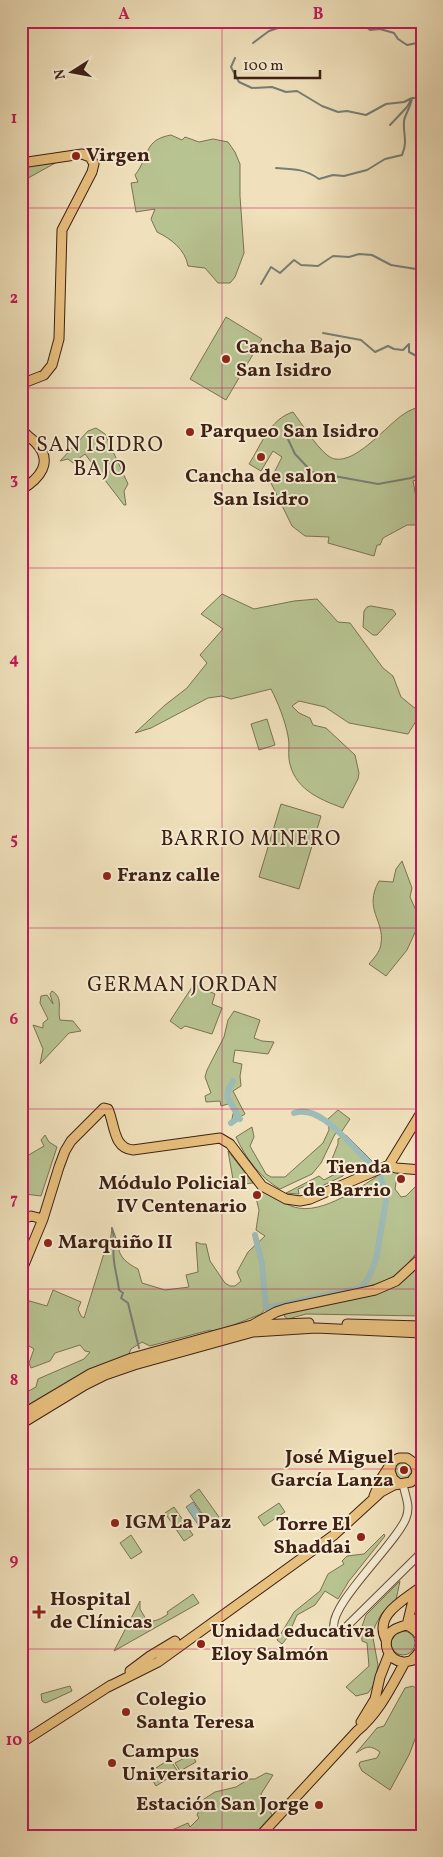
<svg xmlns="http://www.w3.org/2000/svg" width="443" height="1857" font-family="Vollkorn,serif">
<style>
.green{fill:#b8c392;stroke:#7b7253}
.water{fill:#9dbcb8;stroke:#777e76}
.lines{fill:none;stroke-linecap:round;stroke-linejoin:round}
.stream{stroke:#777e76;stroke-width:2}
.canal{stroke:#9dbcb8;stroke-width:6}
.minor-casing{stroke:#6a503e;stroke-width:9}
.major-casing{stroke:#3e2014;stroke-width:11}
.minor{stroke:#f5ecd3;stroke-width:7}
.major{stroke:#e8c07e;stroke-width:9}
.grid{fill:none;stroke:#c2185b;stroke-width:1;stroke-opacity:0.55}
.poi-dot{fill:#8f2418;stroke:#f5ecd3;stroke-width:2}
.labels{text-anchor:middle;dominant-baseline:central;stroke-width:4;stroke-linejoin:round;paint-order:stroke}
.poi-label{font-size:20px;font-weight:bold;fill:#3e2014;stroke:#f5ecd3;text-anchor:start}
.neighbourhood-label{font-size:21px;letter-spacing:1px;fill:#3e2014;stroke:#f5ecd3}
.neatline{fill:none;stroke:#c2185b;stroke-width:2}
.grid-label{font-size:16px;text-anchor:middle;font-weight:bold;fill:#c2185b}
</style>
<rect width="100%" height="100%" fill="#f0e1bc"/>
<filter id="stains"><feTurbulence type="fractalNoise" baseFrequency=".004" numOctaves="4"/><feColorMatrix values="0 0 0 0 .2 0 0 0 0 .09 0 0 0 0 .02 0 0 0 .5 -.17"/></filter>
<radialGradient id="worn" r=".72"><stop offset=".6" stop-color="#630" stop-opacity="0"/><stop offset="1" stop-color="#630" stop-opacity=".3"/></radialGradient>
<path class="green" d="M171 135 182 140 185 137 199 142 213 139 228 142 235 152 240 164V196L244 253 235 277 230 283H218L205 268 188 266C185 249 171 239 157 232L151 219 155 209 136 212 131 183 138 182 135 175C150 156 143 140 171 135Z
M66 157 21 182V166Z
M226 317 262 339 226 400 190 379Z
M422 406V478L413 481 416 497 422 504V525H407L383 538 380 545H377L374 556 328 543 329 537 305 536 292 526 270 481 282 457 273 451 261 471 249 464C261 445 270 419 293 412 302 424 315 445 327 455 349 474 387 424 404 414 409 410 416 408 422 406Z
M96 428 105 434 128 484 124 491 126 505H124L85 454 73 463 68 459 60 461 88 431Z
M222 594 254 609 294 601 317 599 338 622 350 623 383 668 393 676 401 697 421 713 408 734 349 723 325 707 299 701 292 706 299 713 310 718 313 725 326 728 355 755 359 773 358 779 343 808C318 799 293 788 289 759 288 752 290 744 288 736 285 720 278 703 271 689L231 699 222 696 208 698 151 728 135 733 165 705 187 688 207 663 200 655 223 629 201 614Z
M371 606 393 610 396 614 377 635H373L363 627 364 611 367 607Z
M267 719 275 745 259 750 251 724Z
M281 804 321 816 299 889 259 877Z
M402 861 412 888 410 897 418 915 417 928 407 950 386 976 369 964C374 958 380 952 381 944 385 920 363 910 379 881L393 882 396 869Z
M194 984 215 994 212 1004 222 1008 212 1034 185 1026 181 1029 170 1021Z
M52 991C64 998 57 1009 60 1020L73 1021 81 1031 69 1033 40 1064 43 1049 33 1025 43 1028V1023L48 1019 40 1003 41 996 47 995 53 1004 50 994Z
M234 1011 260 1020 254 1038 262 1041 274 1042 268 1054 235 1050 233 1062 242 1064 240 1076 241 1086 233 1091 245 1114 231 1123 234 1110 228 1104 221 1106 220 1101 206 1102 205 1096 211 1093 205 1077 207 1070 224 1037 228 1020Z
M338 1110 350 1119 342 1131 335 1134 321 1163 312 1174 280 1189C260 1178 245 1157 236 1137L252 1127 254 1137 250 1146 266 1174 271 1177H285L323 1143 329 1130 328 1119Z
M45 1135 49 1142 57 1147 41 1196 25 1194 21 1188V1162L27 1156 44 1146 41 1140Z
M346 1135 375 1164 358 1171 352 1165 348 1166 344 1170 343 1176 311 1191 308 1185 298 1189 299 1194 286 1193 319 1176 324 1180 335 1174 338 1169 336 1162 332 1159 338 1144V1139Z
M228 1151 253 1183 234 1185Z
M391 1170 398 1171 395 1189 401 1197 406 1196 422 1180C422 1192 424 1236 421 1245 418 1253 402 1271 394 1276 365 1292 310 1299 276 1305H268L261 1314 216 1332 210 1330 150 1346 142 1342 131 1349 128 1356 21 1410V1395L36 1387 38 1379 84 1359 90 1352 85 1351 80 1345 55 1353 50 1361 31 1368 29 1363 34 1349 21 1341V1305L26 1300 47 1306 53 1290 81 1302 78 1309 81 1316 84 1318 105 1250H109L112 1228C122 1249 113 1256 138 1269L142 1283 165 1290 189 1287 186 1275 198 1272 196 1242 201 1244H206L210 1261 225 1283 230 1286H235L241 1281 237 1272 248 1252 265 1236 256 1230 259 1210 255 1194 267 1192C276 1197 284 1204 294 1207 323 1216 362 1185 386 1171Z
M422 1263V1316L306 1314 288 1319 284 1316 286 1313 393 1285 407 1277Z
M404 1461 410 1464 413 1473 407 1481 397 1479 393 1467 398 1462Z
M199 1489 219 1517 209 1523 190 1496Z
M279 1503 285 1512 264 1526 258 1517Z
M174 1507 193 1535 184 1541 165 1513Z
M384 1534 385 1536 349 1581 338 1599 325 1591 315 1605 297 1615 287 1638 282 1644 277 1640 294 1612 320 1591 328 1574 344 1564 342 1561 347 1556 364 1554Z
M131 1535 142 1552 131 1559 120 1543Z
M400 1581 396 1600 382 1613 375 1626 373 1638 378 1665 375 1683 368 1693 356 1696 346 1687 369 1666 367 1643 362 1641 361 1629 366 1615Z
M193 1594 199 1603 114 1651 140 1601V1609L147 1621C155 1622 161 1619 168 1614L167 1612Z
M391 1643a12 12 0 1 1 24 0a12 12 0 1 1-24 0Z
M70 1686 72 1691 48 1702 45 1703 42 1701 41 1694Z
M413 1686 422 1693V1712L417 1718V1734L409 1755 390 1790 362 1771 359 1765 360 1762 377 1758 380 1752C369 1744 366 1747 356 1753L377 1728 384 1726 405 1688Z
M192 1754 196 1762 180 1771 175 1763Z
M170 1759 178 1772 156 1786 148 1773Z
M266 1773 273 1775 261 1794 272 1815 253 1836H158L188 1823 190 1827 199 1818 197 1815 204 1799 215 1792 236 1787 249 1779H255Z"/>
<path class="water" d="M193 1502 206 1521 199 1526 186 1507Z"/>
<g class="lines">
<path class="stream" d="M359 21 370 30 380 29 394 33 398 39 407 45 422 42
M253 43 269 31 284 26 289 23H298L310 21
M235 58 231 67 239 82 252 88 272 87 286 92 297 91 322 106 338 112 347 111 366 115 386 104 404 102 412 98
M390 125 407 107 412 98H422
M276 168C294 169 305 169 319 179L333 175 344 176 367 170 385 159 402 155C408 141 403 135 404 121 405 114 411 107 412 98
M261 284 271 267 280 273 294 260 301 265 318 266 333 256 349 257 359 254 372 255 391 265 416 269 422 262
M323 333 361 340 375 352 388 346 394 349 403 350 409 344V352L422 359
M291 425 287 437 295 454 312 472 378 484 411 478 422 473
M112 1228C116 1241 112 1249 114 1261 115 1271 118 1280 119 1290L123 1293 121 1298 128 1303 139 1348"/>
<path class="canal" d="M294 1113C322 1103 352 1149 372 1165
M231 1123 238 1118 240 1119 227 1097 229 1088 233 1081
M255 1235 262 1264 266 1308 361 1288 369 1277 376 1259 387 1195 380 1176"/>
<g class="minor-casing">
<path id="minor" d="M403 1484C405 1496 411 1506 406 1518 397 1543 328 1605 334 1629L341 1632 422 1552"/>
</g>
<g class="major-casing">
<path id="major" d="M21 163 82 154 90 157 94 164 92 172 62 230 59 339 52 365 44 375 21 384
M21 428C25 435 30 437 35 442 55 462 39 479 21 490
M389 1165 396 1168 422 1170
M21 1220 31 1216 43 1219
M21 1272 43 1219 59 1167 65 1151 71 1141 104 1108 108 1109C115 1125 113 1148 133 1150L220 1138 230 1144 262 1186 286 1199 300 1201 310 1199 389 1165 422 1111
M254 1324 276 1312 285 1309 375 1290 396 1281 422 1257
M347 1324 422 1326
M21 1415 90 1374 132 1358 252 1325 309 1323
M21 1424 85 1385 105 1375 134 1365 253 1332 316 1328 422 1333
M374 1496 381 1479 390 1465
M422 1615C417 1618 413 1622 408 1624 402 1627 396 1627 391 1632 381 1643 388 1660 403 1662 409 1662 416 1659 422 1658
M407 1625C424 1634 427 1647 412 1660
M407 1625 415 1592
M386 1640C373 1614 405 1600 422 1586
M130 1671 150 1656 175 1641
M108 1687 158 1662 334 1535 381 1492 394 1485 411 1482 416 1475 417 1471 414 1463 407 1458H399L395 1460 392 1463 390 1471 393 1479 399 1484
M361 1722 375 1699 380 1677 389 1654
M21 1743 111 1685
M260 1836 357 1731C379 1713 391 1687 405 1662"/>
</g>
<use href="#minor" class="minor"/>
<use href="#major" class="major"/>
</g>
<path class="grid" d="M222 21V1836M21 208H422M21 388H422M21 568H422M21 748H422M21 928H422M21 1109H422M21 1289H422M21 1469H422M21 1649H422"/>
<g class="poi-dot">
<circle cx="76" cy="156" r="5"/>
<circle cx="226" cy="359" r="5"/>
<circle cx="190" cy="432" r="5"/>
<circle cx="261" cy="457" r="5"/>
<circle cx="107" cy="876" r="5"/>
<circle cx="401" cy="1179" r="5"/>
<circle cx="257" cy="1195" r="5"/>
<circle cx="48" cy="1243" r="5"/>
<circle cx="404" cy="1470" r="5"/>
<circle cx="115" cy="1523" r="5"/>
<circle cx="361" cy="1537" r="5"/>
<path d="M36.5 1604.5h5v5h5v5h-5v5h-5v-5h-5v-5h5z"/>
<circle cx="201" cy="1644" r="5"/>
<circle cx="126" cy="1712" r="5"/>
<circle cx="112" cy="1763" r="5"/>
<circle cx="319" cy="1805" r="5"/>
</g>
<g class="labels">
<g class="poi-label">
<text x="86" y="156">Virgen</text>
<text x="236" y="348">Cancha Bajo<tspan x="236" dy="23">San Isidro</tspan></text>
<text x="200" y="432">Parqueo San Isidro</text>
<text x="261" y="477" text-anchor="middle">Cancha de salon<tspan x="261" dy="23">San Isidro</tspan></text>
<text x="117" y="876">Franz calle</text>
<text x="391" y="1168" text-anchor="end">Tienda<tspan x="391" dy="23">de Barrio</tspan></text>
<text x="247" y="1184" text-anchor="end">Módulo Policial<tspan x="247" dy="23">IV Centenario</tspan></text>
<text x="58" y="1243">Marquiño II</text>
<text x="394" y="1458" text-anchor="end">José Miguel<tspan x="394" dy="23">García Lanza</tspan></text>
<text x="125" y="1523">IGM La Paz</text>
<text x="351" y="1525" text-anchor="end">Torre El<tspan x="351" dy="23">Shaddai</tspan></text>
<text x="50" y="1600">Hospital<tspan x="50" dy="23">de Clínicas</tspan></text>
<text x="211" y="1632">Unidad educativa<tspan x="211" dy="23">Eloy Salmón</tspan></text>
<text x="136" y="1700">Colegio<tspan x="136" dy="23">Santa Teresa</tspan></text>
<text x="122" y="1752">Campus<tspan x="122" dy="23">Universitario</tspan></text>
<text x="309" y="1805" text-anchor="end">Estación San Jorge</text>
</g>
<g class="neighbourhood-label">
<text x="100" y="445">SAN ISIDRO<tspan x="100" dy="24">BAJO</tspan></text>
<text x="251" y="839">BARRIO MINERO</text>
<text x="183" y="985">GERMAN JORDAN</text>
</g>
</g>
<rect width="443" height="1857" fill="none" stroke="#f0e1bc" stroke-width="55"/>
<g transform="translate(72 72) rotate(259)" stroke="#f5ecd3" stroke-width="4" paint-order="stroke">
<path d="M0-4L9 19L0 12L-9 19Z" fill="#3e2014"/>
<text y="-8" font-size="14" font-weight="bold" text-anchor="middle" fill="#3e2014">N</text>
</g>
<path d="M235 70v8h85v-8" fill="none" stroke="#3e2014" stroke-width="2.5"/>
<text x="243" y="70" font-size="15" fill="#3e2014" stroke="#f5ecd3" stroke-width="4" paint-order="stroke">100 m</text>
<rect x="28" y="28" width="388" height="1802" class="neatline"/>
<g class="grid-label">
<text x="124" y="19">A</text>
<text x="318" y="19">B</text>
<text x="14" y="123">1</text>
<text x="14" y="303">2</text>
<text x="14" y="484">3</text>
<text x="14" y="664">4</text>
<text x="14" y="844">5</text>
<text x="14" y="1024">6</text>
<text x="14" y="1204">7</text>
<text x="14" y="1385">8</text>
<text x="14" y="1565">9</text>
<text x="14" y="1745">10</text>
</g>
<rect width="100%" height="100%" filter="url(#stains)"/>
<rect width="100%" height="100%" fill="url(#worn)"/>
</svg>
